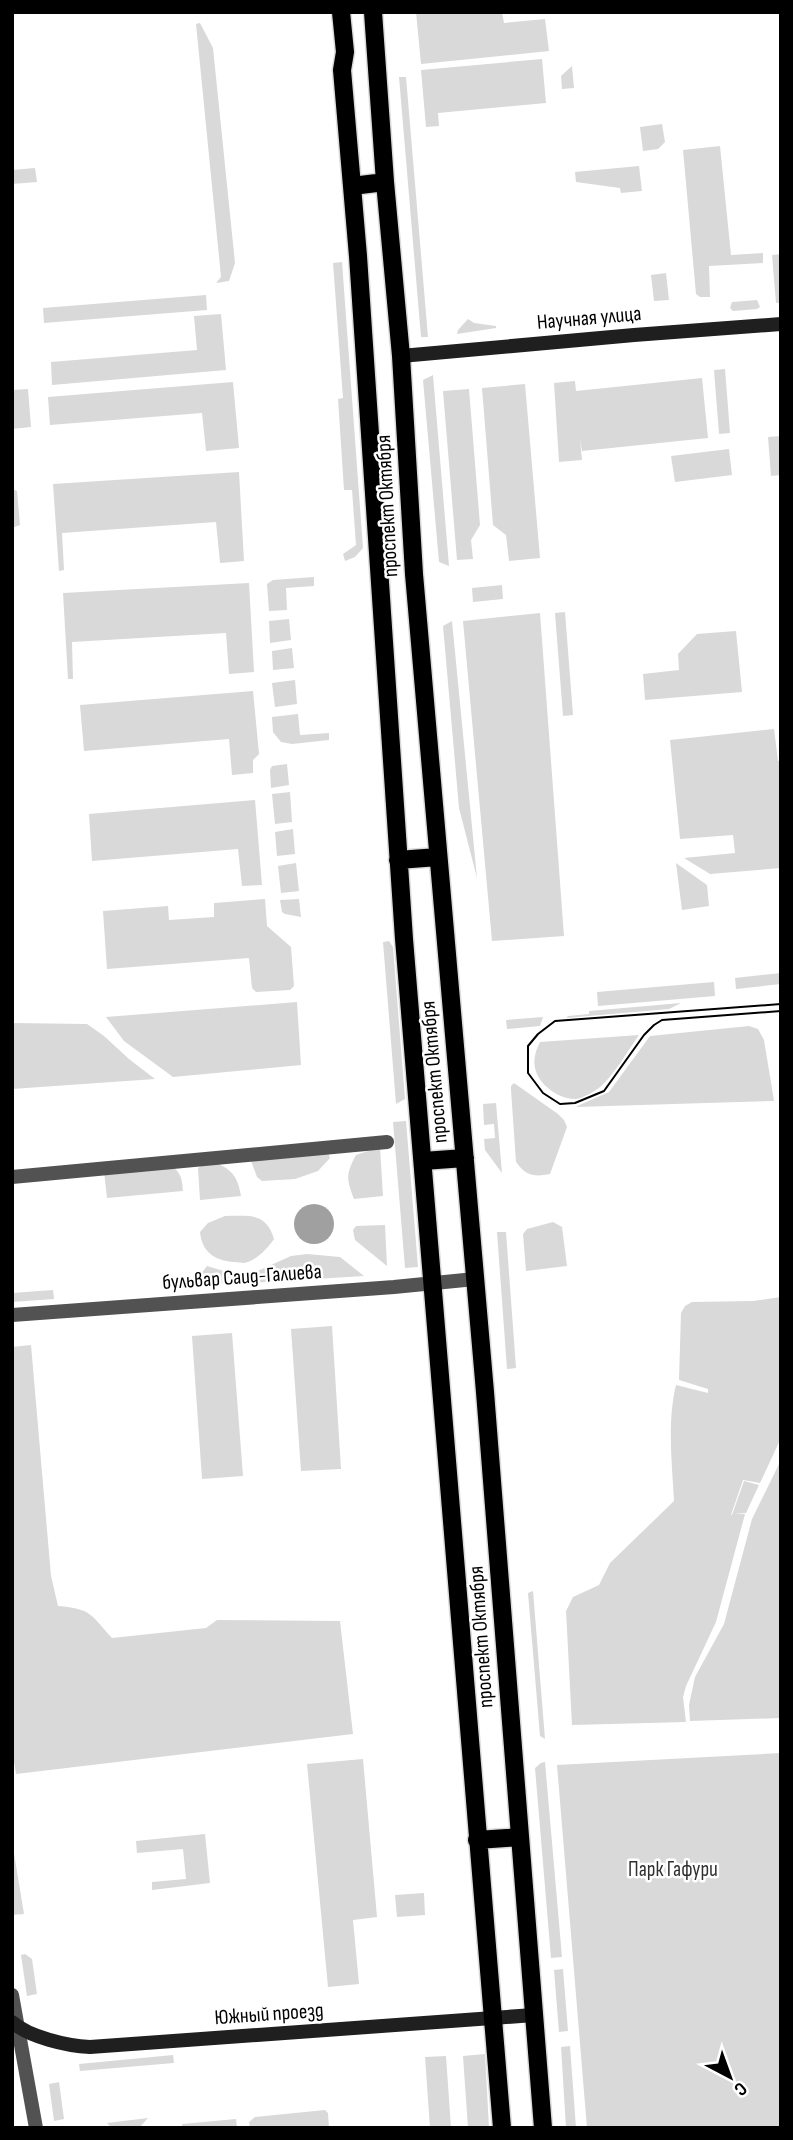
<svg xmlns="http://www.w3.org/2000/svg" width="793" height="2140" font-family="'Sofia Sans Condensed',sans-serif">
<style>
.green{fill:#d9d9d9}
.water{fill:#a0a0a0}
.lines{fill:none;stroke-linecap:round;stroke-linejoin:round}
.primary-casing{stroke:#dbdbdb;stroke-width:21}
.street{stroke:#525252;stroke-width:14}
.secondary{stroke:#1f1f1f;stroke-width:14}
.primary{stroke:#000;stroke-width:18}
.tram{stroke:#000;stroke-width:2}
.labels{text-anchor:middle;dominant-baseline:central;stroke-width:5;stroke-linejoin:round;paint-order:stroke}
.street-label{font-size:21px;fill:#000;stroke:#fff}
.park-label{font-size:21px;fill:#303030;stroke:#fff}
</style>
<rect width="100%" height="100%" fill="#fff"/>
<path class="green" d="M416 12H502L504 23 545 19 549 51 421 64Z
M200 23 213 48 235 263 229 281 216 283 221 277 196 24Z
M542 59 546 103 438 113 439 126 426 127 421 70Z
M572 66 574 88 562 89 561 76Z
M399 77H406L428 337H421Z
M662 124 665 142 658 149 643 151 640 127Z
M720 146 731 255 763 253V263L709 266 710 297H700L696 294 683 150Z
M639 166 642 191 621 193 620 188 576 182 575 172Z
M35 168 37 182 12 184V170Z
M781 254V303H776L772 255Z
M342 262 363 548 355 557 345 561 343 554 356 545 352 490H344L338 399 343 398 333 263Z
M666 273 669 300 654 301 651 275Z
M206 295 207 310 44 323 43 308Z
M757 300 760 307 757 309 733 311 730 308 732 302Z
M221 314 226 370 52 385 51 362 197 350 194 316Z
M468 319 474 323 496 326V328L457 334 458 330Z
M725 369 730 433 719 434 714 370Z
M433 375 449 566 439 562 423 380Z
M702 378 708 438 582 451 580 439 582 460 559 462 554 383 575 381 576 391Z
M233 382 239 448 206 451 202 413 50 425 48 397Z
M525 384 540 558 509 561 506 535 493 525 482 388Z
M28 389 31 427 12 429V390Z
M469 389 480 525 471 540 473 559 457 560 443 391Z
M781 436V475L771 476 768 437Z
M729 449 732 475 675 482 671 456Z
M239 472 244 561 220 563 216 522 62 533 64 570 59 571 53 484Z
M12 489 17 491 20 525 12 528Z
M314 577V586L286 588 287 610 269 611 267 584 273 580Z
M249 583 254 672 229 674 226 633 72 642 73 679H68L63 593Z
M502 585 503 599 473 602 472 588Z
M565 612 573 715 563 716 555 613Z
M540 613 564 936 492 941 463 621Z
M289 619 291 640 270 643 269 621Z
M452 621 477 878 459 808 443 626Z
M736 631 742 692 645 700 643 674 679 670 678 654 697 634Z
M292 648 294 668 273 670 272 651Z
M295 680 297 704 275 707 272 683Z
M253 691 259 754 253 760V773L232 775 229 739 84 751 80 705Z
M298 714 300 735 329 733V740L292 744 281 742 273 732 272 717Z
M774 729 778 761H781V868L710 874 684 858 735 853 733 835 680 839 670 740Z
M287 764 289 785 271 788 270 770 272 766Z
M290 792 292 822 275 824 272 794Z
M255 800 262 885 242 886 238 849 92 861 89 814Z
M293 829 295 854 277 856 275 832Z
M296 863 299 891 281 893 278 866Z
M676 863 707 885 709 906 682 910Z
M265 899 267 926 291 947 294 986 290 990 256 992 252 988 249 958 107 969 103 911 168 906 169 920 214 917V903Z
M299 899 301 917 285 914 282 912 280 900Z
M389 941 393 947 405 1099 396 1104 383 942Z
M781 973V984L736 989 735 978Z
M714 982 715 996 598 1006 597 992Z
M297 1002 301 1065 173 1077 124 1041 106 1017Z
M681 1003 669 1009 566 1018 568 1016 589 1014V1011Z
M543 1017 540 1026 507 1029 506 1020Z
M12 1023 87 1024 104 1036 129 1059 155 1079 12 1089Z
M749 1026 758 1029 764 1040 774 1101 575 1107 609 1092 650 1036Z
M639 1035C629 1049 612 1078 600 1087 594 1092 583 1098 576 1099 559 1100 538 1084 535 1068 533 1058 536 1050 540 1042Z
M514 1083 558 1114 564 1120 567 1127 550 1174C534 1177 526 1176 516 1162L511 1090V1086Z
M496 1103 502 1173 485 1150 484 1139 495 1138 494 1124 484 1125 483 1104Z
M406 1121 418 1267 405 1268 393 1122Z
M380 1147 383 1196 354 1199C346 1178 346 1174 356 1155Z
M328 1153 330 1158 318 1171 295 1179 262 1181 257 1177 250 1158Z
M216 1163C233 1170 238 1178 241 1196L200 1200 198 1168 204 1164Z
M169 1164C181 1172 182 1178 183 1191L107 1198 104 1171Z
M225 1216C249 1216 266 1212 274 1239 267 1249 257 1260 244 1263 243 1263 234 1262 233 1262 214 1260 202 1252 200 1232L208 1223Z
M553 1222 562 1227 567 1266 526 1271 523 1234 527 1229Z
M385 1225 387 1266 355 1240 353 1230 356 1226Z
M506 1232 516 1368 507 1369 497 1232Z
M307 1254 340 1257 364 1276 249 1283 251 1274 291 1256Z
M207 1266 227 1272 231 1282 210 1285 201 1282 200 1275Z
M53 1290 54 1299 12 1302V1293Z
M781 1297V1438L760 1483 743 1480 731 1515H732L744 1481 759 1485 746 1513 734 1514H745L716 1622 686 1686 683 1697 686 1722 572 1725 566 1611 573 1597 599 1585 610 1563 674 1501C672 1463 667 1422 676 1385L708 1393V1389L679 1380 681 1313 685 1306 692 1302 753 1301Z
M332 1326 341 1469 301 1471 291 1329Z
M232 1333 243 1476 202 1479 192 1336Z
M31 1345 51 1576 58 1606C92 1609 90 1614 112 1638L206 1628 217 1620 340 1621 353 1734 16 1774 12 1750V1347Z
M781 1460V1718L690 1721 689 1705 695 1677 724 1624 752 1519Z
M533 1591 545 1739 540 1736 528 1593Z
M781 1753V2128H587L557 1765Z
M363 1759 377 1917 353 1920 359 1984 328 1987 307 1764Z
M545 1762 562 1957 551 1958 535 1768 541 1763Z
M205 1834 210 1883 152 1890V1882L186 1879 183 1849 137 1853 136 1841Z
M12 1841 24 1914 12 1915Z
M424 1893 425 1915 397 1917 395 1895Z
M25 1954 32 1959 37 1994 27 1996 21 1955Z
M563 1969 568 2031 559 2032 554 1970Z
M570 2046 576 2128H566L561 2047Z
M485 2054 489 2128H468L463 2056Z
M173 2055 174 2063 80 2071 79 2064Z
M446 2056 451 2128H430L425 2057Z
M59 2082 64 2119 54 2121 49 2084Z
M325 2110 328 2113 329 2128H250L249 2122 255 2117Z
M148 2118 139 2128H112L107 2123Z
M236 2119 237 2128H182V2124Z"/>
<path class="water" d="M294 1224a20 20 0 1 1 40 0a20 20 0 1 1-40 0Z"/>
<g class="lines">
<g class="primary-casing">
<path id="primary" d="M341 12 345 52 342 70 358 256 404 939 502 2128
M373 12 385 182 401 356 414 574 485 1392 543 2128
M352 186 385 182
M398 860 438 857
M423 1161 465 1158
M477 1840 520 1837"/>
</g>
<path class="street" d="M12 1177 387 1142
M12 1315 394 1287 475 1279
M12 1995 36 2128"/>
<path class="secondary" d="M401 356 634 335 781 324
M12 2022C29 2037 67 2046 90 2047L534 2015"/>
<use href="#primary" class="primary"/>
<path class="tram" d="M781 1004 555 1021 538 1034 528 1046V1073L543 1093 560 1104 575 1103 604 1091 644 1035 654 1025 662 1020 781 1011"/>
</g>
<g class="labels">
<g class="street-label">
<text transform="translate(589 318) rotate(-5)">Научная улица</text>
<text transform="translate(387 506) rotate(-93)">проспект Октября</text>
<text transform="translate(434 1072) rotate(-95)">проспект Октября</text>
<text transform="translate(242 1277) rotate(-4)">бульвар Саид-Галиева</text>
<text transform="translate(481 1637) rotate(-94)">проспект Октября</text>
<text transform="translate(269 2014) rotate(-4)">Южный проезд</text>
</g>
<g class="park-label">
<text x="673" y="1869">Парк Гафури</text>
</g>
</g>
<rect width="793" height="2140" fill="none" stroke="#000000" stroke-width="28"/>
<g transform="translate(730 2077) rotate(139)" stroke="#ffffff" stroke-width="5" paint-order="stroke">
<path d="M0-5L12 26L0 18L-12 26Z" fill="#000000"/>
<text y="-10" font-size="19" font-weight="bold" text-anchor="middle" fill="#000000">С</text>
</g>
</svg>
